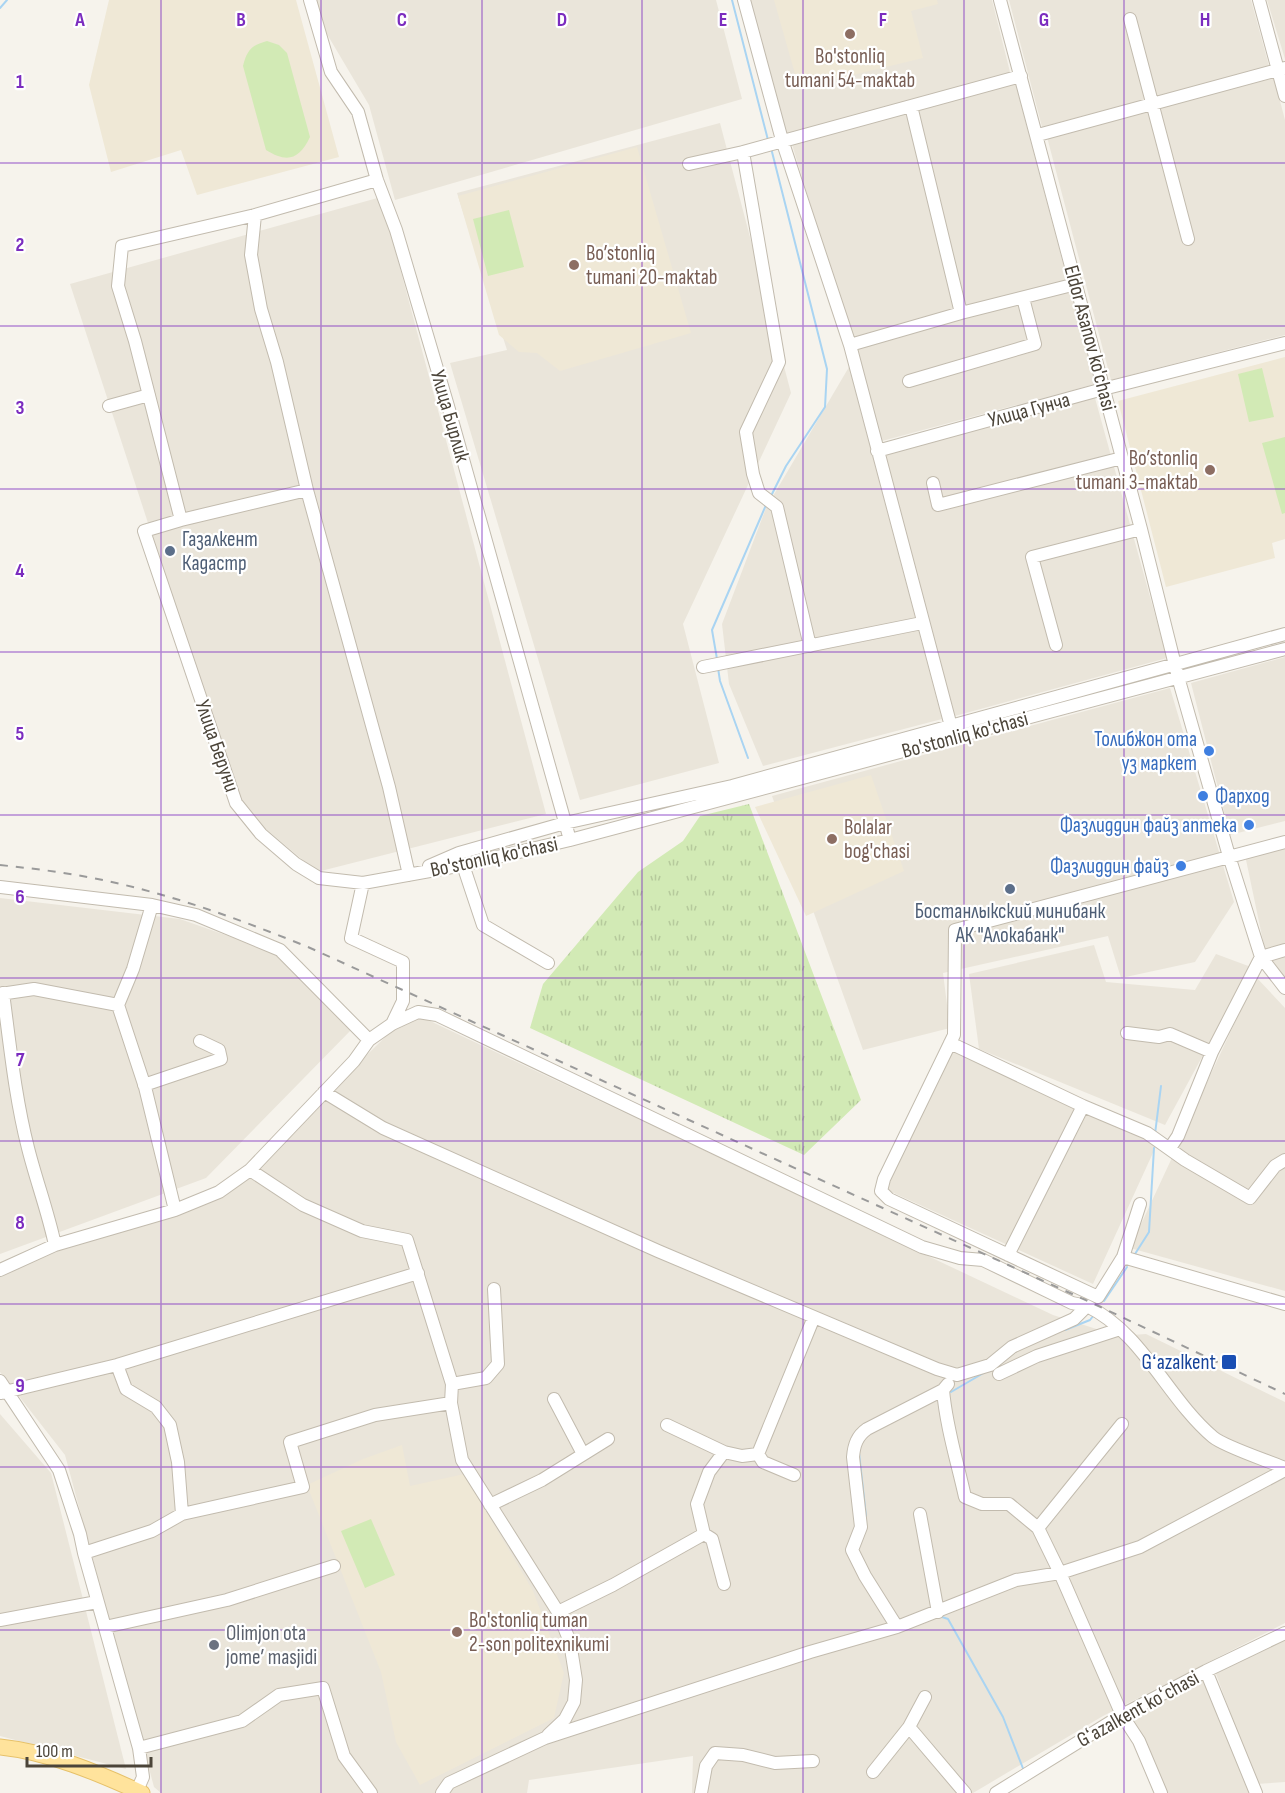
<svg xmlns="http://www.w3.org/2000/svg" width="1285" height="1793" font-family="'Sofia Sans Condensed',sans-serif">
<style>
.residential{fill:#eae5da}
.education{fill:#efe8d6}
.grass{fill:url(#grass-tufts)}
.pitch{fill:#d2eab5}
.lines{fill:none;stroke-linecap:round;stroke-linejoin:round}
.stream{stroke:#a9d4f2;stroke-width:2}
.minor-casing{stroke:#c2bbae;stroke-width:14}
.major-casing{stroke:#e6c16a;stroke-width:17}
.minor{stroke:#fff;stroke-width:12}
.major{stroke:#ffe39c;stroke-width:15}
.rail{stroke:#9a9a9a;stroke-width:2;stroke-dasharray:8 8;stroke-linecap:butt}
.grid{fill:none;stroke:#7b2cbf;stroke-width:1.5;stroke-opacity:0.55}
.education-dot{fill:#8d6e63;stroke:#fff;stroke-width:2}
.service-dot{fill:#5c6f8a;stroke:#fff;stroke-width:2}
.shop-dot{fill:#3f7fe0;stroke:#fff;stroke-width:2}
.transit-dot{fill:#1a4fb4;stroke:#fff;stroke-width:2}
.worship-dot{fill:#6b7280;stroke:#fff;stroke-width:2}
.labels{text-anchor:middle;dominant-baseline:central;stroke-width:4.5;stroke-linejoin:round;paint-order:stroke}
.education-label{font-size:21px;fill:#785e54;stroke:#fff;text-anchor:start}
.street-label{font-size:21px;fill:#4b4439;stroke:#fff}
.service-label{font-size:21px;fill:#4e5e75;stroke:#fff;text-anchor:start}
.shop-label{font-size:21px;fill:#366cbe;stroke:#fff;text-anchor:end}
.transit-label{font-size:21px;fill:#164399;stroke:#fff;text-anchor:end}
.worship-label{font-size:21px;fill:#5b616d;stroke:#fff;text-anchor:start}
.grid-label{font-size:20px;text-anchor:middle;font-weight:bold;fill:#7b2cbf;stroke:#fff;stroke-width:4.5;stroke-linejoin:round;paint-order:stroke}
</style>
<defs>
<pattern id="grass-tufts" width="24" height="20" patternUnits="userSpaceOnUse" patternTransform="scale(1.5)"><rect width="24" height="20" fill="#d2eab5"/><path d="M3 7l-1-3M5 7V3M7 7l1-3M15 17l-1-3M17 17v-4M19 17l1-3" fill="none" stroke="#b6ca9c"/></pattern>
</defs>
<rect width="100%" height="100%" fill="#f6f3ec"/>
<path class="residential" d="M315 0H716L742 99 395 200 369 105 324 29Z
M747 0H992L1011 76 784 134Z
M1009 0H1251L1269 66 1042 127Z
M1267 0H1285V59Z
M1274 78 1285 120V335L1111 380 1047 137Z
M1015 82 1095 384 882 441 791 141Z
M720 123 791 393 683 624 719 763 580 800 450 363 507 350 457 193Z
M381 197 546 814 317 872 241 808 70 284Z
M849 367 942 719 763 766 729 684 722 624 766 508Z
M1095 398 1167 658 955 716 883 454Z
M1285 657V821L1230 835 1191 683Z
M1170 688 1234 902 1195 962 1121 978 1108 936 943 973 950 1028 863 1050 772 796Z
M1285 845V979L1267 960 1245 855Z
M0 898 180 919 302 962 352 1029 206 1178 0 1254Z
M1094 945 1106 982 1195 990 1216 954 1251 967 1165 1125 979 1049 969 974Z
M1256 977 1285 1008V1291L1130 1248Z
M411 1012 1053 1315 1118 1336 1146 1334 1285 1402V1623L1103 1716 973 1793H692L693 1756 529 1780 527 1793H161L154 1787 65 1455 0 1372V1269L229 1189Z
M952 1049 1157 1144 1093 1284 885 1189Z
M0 1414 51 1473 126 1769 0 1736Z
M1285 1637V1782L1256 1784 1215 1671Z
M1204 1674 1251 1793H1162L1125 1720Z"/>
<path class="education" d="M109 0H296L339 157 197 195 181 150 111 172 89 85Z
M774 0H937L938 4 911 11 923 58 799 88Z
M637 147 691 333 560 371 537 353 519 352 499 335 458 196Z
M1285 357V539L1272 543 1275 558 1166 587 1118 401Z
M871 775 904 871 806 916 755 807Z
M402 1445 410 1486 464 1474 533 1591 564 1673 554 1718 420 1785 396 1742 381 1672 307 1485 363 1459Z"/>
<path class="grass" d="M749 804 861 1100 804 1155 530 1028 543 984 638 872 683 841 700 816Z"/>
<path class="pitch" d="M267 41 279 45 287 53 310 137C299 160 287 163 266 150L243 66C247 50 252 45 267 41Z
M509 210 524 267 488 276 473 219Z
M1262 368 1274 417 1249 422 1238 374Z
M1285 437V513L1282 514 1262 443Z
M371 1519 395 1575 365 1588 341 1531Z"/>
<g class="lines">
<path class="stream" d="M732 0 768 140
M0 8 7 0
M770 498 786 466 825 407 827 369 771 148
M717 659 712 630 766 505
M718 668 720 681 748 758
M1155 1134 1161 1086
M1135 1254 1149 1232 1154 1148
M1104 1301 1127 1267
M1065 1330 1090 1320 1094 1315
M951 1392 987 1371
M859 1453 866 1516
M942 1617 948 1619 1003 1717 1024 1771"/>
<g class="minor-casing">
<path id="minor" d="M310 0 331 72 358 112 377 180 396 230 448 406 570 840
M744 0 782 140 850 345 953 734
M1000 0 1141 529 1178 677 1229 856 1261 957 1285 988
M1259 0 1285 96
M1130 19 1188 239
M911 106 961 313
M1038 135 1285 68
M743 152 779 362 746 432 753 474 759 493 777 507 810 646
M689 164 743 152 1021 76
M255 215 251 255 261 309 277 362 307 490 389 787 409 875
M850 345 961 313 1076 284
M909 381 1035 344 1023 298
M109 406 149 395
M877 451 1103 389 1285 343
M933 483 938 505 1122 458
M307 490 181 520 144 531 236 803 261 834 296 864 319 878 363 883 463 865 570 840 1285 649
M181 520 135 341 118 286 122 246 255 215 377 180
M1056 645 1032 557 1141 529
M703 667 922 623
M463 865 483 925 548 963
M429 866 459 853 565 823 732 786 1285 634
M363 883 351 938 403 962V1001L392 1024
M0 887 152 905 196 915 280 950 369 1040
M152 905 133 969 118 1005 145 1087 175 1210
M3 993C10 1045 15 1097 28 1148 36 1180 48 1212 55 1245
M0 994 34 989 118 1005
M1127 1033 1159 1037 1170 1034 1212 1052
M950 1043 1083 1106 1147 1133 1185 1160 1250 1198 1275 1166 1285 1160
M144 1085 221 1059 219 1050 200 1041
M324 1092 383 1128 658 1251 937 1369 957 1375 990 1365 1012 1347 1074 1319 1087 1306C1143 1333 1167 1398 1213 1437 1225 1447 1269 1461 1285 1468
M1170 1148 1178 1136 1212 1052 1261 957 1285 950
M250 1170 303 1205 362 1231 407 1240 452 1384 451 1403 462 1460 558 1612 570 1642 576 1680 574 1702 565 1719 548 1735
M1140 1204 1123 1257 1098 1297 889 1199 881 1191 884 1179 954 1035 955 930 1285 842
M1008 1255 1083 1106
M1123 1257 1285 1304
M0 1270 55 1245 175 1210 219 1192 250 1170 354 1061 369 1040 392 1024 418 1012 437 1015 922 1247 960 1258 983 1260 1072 1303 1087 1306
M117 1365 126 1389 156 1407 170 1425 178 1462 182 1514
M999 1374 1037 1356 1120 1329
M0 1381 59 1470 80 1534 84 1553 139 1748 143 1777 136 1793
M452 1384 486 1378 498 1364 494 1289
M943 1390C946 1426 957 1461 965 1497L982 1504H1009L1038 1528 1060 1573 1122 1715 1139 1741 1161 1793
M1 1393 117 1365 418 1273
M554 1399 583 1454
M724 1452 742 1456 758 1454 763 1462 794 1475
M758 1454 814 1317
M490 1505 542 1480 608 1439
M920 1514 938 1612
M1038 1528 1122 1424
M704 1534 712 1539 724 1584
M84 1553 152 1531 182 1514 303 1487 290 1442 375 1415 451 1403
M558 1612 613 1585 704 1534 697 1504 709 1472 724 1452 667 1425
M0 1620 97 1602
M105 1627 227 1600 334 1566
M897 1627 865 1576 852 1550 861 1527 853 1457C854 1445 857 1436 867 1429L943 1390 948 1384
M1206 1671 1256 1793
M909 1727 965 1793
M139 1748 242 1721 279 1695 323 1688 344 1756 371 1793
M873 1772 909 1727 925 1697
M442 1793 449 1783 545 1738 810 1652 897 1627 1016 1580 1060 1573 1140 1547 1285 1470
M701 1793 706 1766 715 1753 743 1755 775 1763 813 1761
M996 1793 1122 1715 1206 1671 1285 1633"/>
</g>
<g class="major-casing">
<path id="major" d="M0 1747C49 1752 98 1773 142 1793"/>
</g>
<use href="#minor" class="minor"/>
<use href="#major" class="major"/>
<path class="rail" d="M0 865C27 868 55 871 82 876 160 890 234 917 308 947L1092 1303 1285 1394"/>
</g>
<path class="grid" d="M161 0V1793M321 0V1793M482 0V1793M642 0V1793M803 0V1793M964 0V1793M1124 0V1793M0 163H1285M0 326H1285M0 489H1285M0 652H1285M0 815H1285M0 978H1285M0 1141H1285M0 1304H1285M0 1467H1285M0 1630H1285"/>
<g class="education-dot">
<circle cx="850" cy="34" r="6"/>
<circle cx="574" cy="265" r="6"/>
<circle cx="1210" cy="470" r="6"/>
<circle cx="832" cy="839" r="6"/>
<circle cx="457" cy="1632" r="6"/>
</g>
<g class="service-dot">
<circle cx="170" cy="551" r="6"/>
<circle cx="1010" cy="889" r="6"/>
</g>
<g class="shop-dot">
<circle cx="1209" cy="751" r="6"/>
<circle cx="1203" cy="796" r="6"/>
<circle cx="1249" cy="825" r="6"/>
<circle cx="1181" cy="866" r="6"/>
</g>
<rect class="transit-dot" x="1221" y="1354" width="16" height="16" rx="3"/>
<circle class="worship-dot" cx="214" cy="1645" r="6"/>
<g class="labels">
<g class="education-label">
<text x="850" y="56" text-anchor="middle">Bo'stonliq<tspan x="850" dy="24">tumani 54-maktab</tspan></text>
<text x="586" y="253">Bo’stonliq<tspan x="586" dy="24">tumani 20-maktab</tspan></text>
<text x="1198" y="458" text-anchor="end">Bo’stonliq<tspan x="1198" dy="24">tumani 3-maktab</tspan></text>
<text x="844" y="827">Bolalar<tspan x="844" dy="24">bog'chasi</tspan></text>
<text x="469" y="1620">Bo'stonliq tuman<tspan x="469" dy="24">2-son politexnikumi</tspan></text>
</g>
<g class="street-label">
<text transform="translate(1090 338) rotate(75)">Eldor Asanov ko'chasi</text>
<text transform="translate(1029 410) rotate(-15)">Улица Гунча</text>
<text transform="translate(450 416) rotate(74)">Улица Бирлик</text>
<text transform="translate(965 735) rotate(-15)">Bo'stonliq ko'chasi</text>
<text transform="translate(217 746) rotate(71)">Улица Беруни</text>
<text transform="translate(494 857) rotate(-12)">Bo'stonliq ko'chasi</text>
<text transform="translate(1138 1709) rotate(-29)">Gʻazalkent koʻchasi</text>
</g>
<g class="service-label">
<text x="182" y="539">Газалкент<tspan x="182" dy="24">Кадастр</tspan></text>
<text x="1010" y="911" text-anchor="middle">Бостанлыкский минибанк<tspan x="1010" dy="24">АК "Алокабанк"</tspan></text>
</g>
<g class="shop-label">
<text x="1197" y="739">Толибжон ота<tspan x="1197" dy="24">уз маркет</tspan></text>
<text x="1215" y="796" text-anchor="start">Фарход</text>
<text x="1237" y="825">Фазлиддин файз аптека</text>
<text x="1169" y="866">Фазлиддин файз</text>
</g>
<g class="transit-label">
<text x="1216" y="1362">Gʻazalkent</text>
</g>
<g class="worship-label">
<text x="226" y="1633">Olimjon ota<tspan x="226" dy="24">jome’ masjidi</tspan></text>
</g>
</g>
<g class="grid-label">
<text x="80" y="26">A</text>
<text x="241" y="26">B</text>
<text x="402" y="26">C</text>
<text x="562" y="26">D</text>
<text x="723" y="26">E</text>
<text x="883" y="26">F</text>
<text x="1044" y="26">G</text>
<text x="1205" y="26">H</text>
<text x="20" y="88">1</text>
<text x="20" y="251">2</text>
<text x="20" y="414">3</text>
<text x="20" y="577">4</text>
<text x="20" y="740">5</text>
<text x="20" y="903">6</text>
<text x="20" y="1066">7</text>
<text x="20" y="1229">8</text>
<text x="20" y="1392">9</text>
</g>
<path d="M27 1757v9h124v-9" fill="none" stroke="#4b4439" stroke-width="3"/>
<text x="36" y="1757" font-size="18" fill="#4b4439" stroke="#ffffff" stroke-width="4.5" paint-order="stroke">100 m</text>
</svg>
